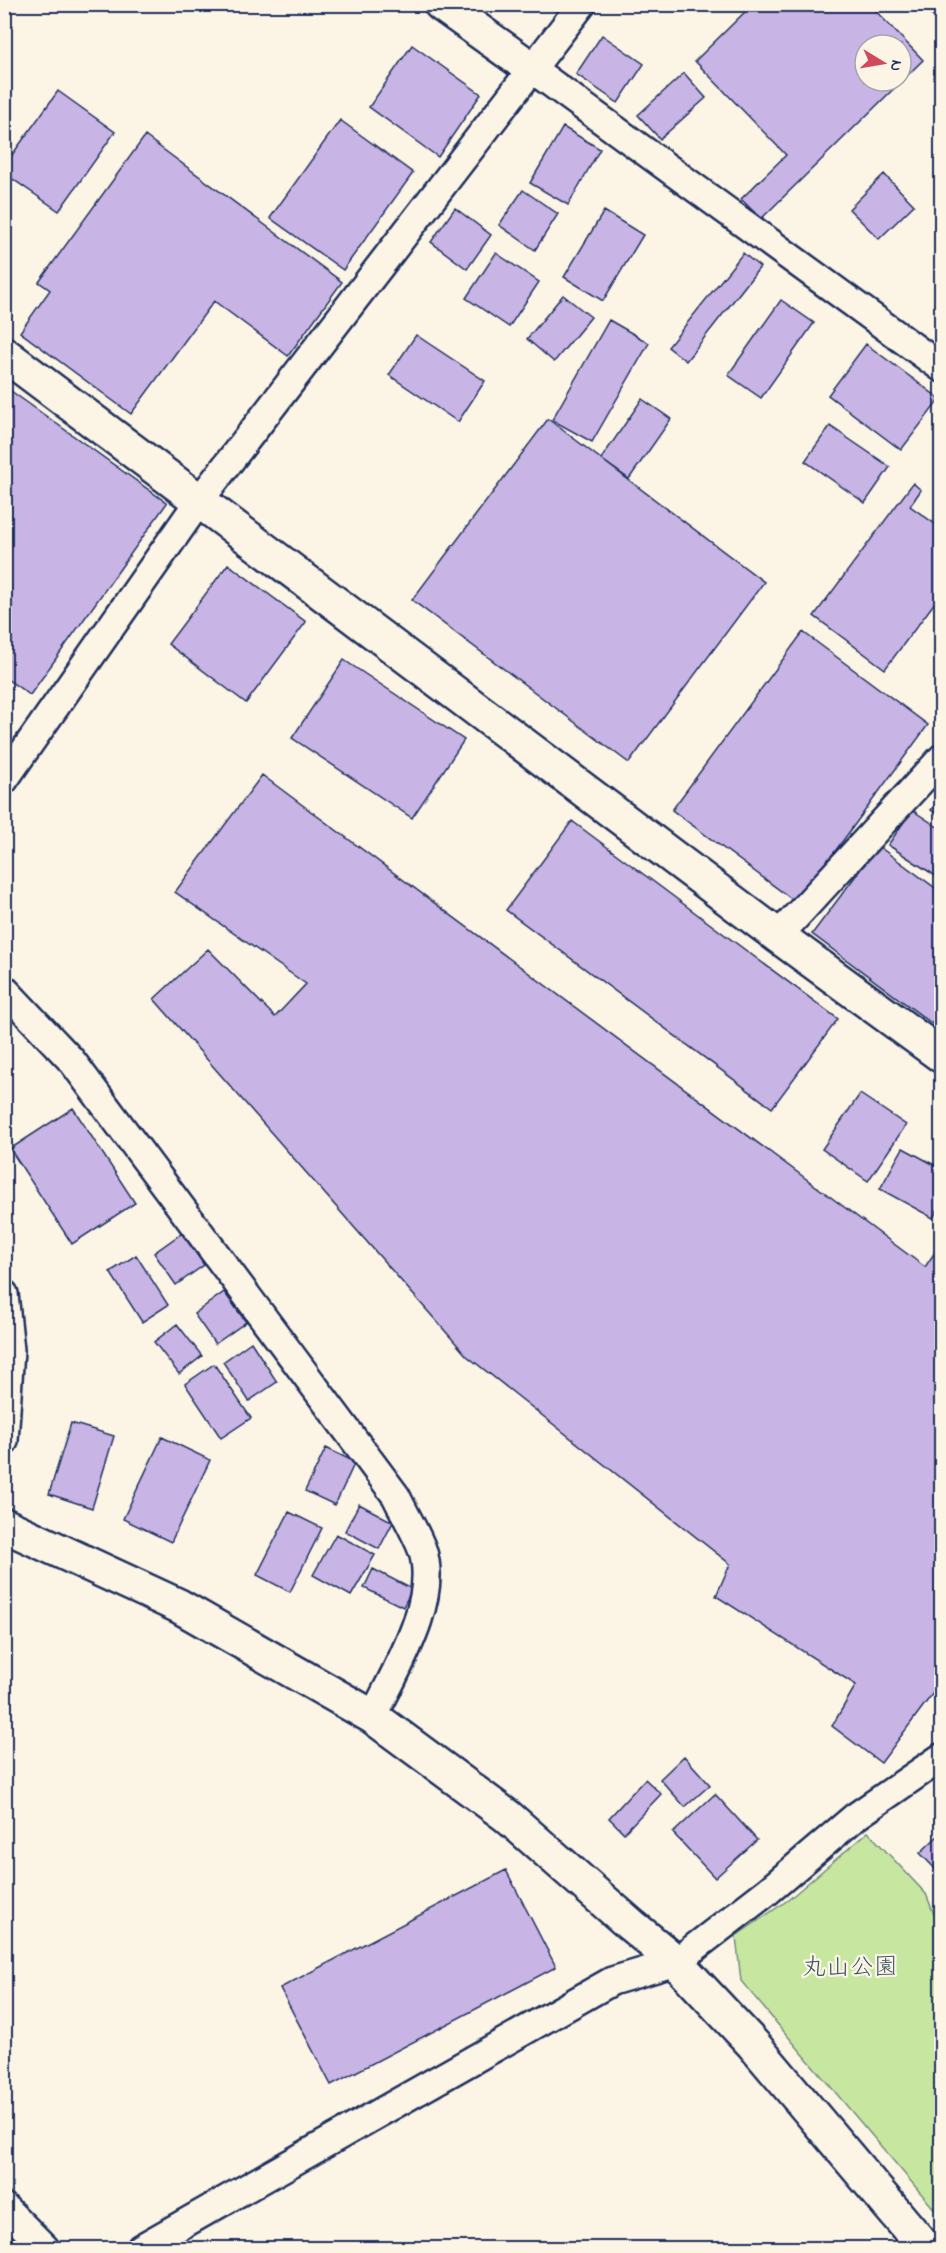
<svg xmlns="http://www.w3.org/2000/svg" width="946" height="2253" font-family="'Indie Flower','Klee One',sans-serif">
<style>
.green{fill:#c7e7a0;stroke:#718b7f;stroke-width:1.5}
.building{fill:#c8b5e5;stroke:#1b2f5e;stroke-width:1.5;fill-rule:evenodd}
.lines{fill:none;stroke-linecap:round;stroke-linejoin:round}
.minor-casing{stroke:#1b2f5e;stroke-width:32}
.tertiary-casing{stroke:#1b2f5e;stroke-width:38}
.minor{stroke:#fcf5e5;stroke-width:27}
.tertiary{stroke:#fcf5e5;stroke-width:33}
.labels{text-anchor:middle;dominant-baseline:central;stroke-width:4.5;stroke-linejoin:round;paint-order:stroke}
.park-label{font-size:24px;fill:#3d546b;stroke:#fcf5e5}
</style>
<rect width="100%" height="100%" fill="#fcf5e5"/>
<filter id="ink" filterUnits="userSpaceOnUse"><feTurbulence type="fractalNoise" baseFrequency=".0167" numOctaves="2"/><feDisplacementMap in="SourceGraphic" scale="12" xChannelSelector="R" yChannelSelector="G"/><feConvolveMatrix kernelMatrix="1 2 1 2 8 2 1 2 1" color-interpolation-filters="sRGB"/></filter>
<g filter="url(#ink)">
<path class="green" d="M868 1832 926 1894 936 1919 941 1924V2217L741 1981 736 1936 788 1900Z"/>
<path class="building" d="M753 4H869L923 60 761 219 741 199 786 155 695 61ZM865 45H901V81H865Z
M921 4H942V26Z
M602 35 644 64 618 103 576 74Z
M412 45 481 94 438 157 369 107Z
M684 73 706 98 660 139 638 115Z
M58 91 115 132 59 211 4 173V166Z
M340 120 413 173 343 270 270 218Z
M563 127 600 149 568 205 530 183Z
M145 136 342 282 288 356 214 301 131 414 20 332 50 290 39 282Z
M884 174 914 205 879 239 849 209Z
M523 190 558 214 535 250 499 225Z
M455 208 491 235 467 269 431 242Z
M604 211 643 235 603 301 564 277Z
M496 253 539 282 509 327 466 298Z
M743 253 760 267 686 361 668 347Z
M563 295 591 317 554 362 527 339Z
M781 300 814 323 761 398 728 375Z
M609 320 649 343 592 442 552 420Z
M416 335 485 381 458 422 389 375Z
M866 344 940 399 901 450 828 395Z
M4 386 167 503 30 695 4 677Z
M642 399 671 419 629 479 601 459Z
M548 419 764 582 629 763 412 600Z
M830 426 890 467 865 503 805 461Z
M913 483 921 490 910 506 942 529V593L885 669 814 616Z
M228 564 306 622 246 703 168 644Z
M803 632 928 725 797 903 672 810Z
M344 660 464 740 412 818 292 738Z
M262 775 925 1267 942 1242V1681L881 1763 832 1726 856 1685 716 1596 730 1564 467 1356 154 999 208 949 275 1017 306 984 175 892Z
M942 797V819L931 810Z
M912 810 942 830V880L888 845Z
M572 821 838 1019 772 1108 506 910Z
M878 846 942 893V1031L812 934Z
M860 1094 906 1125 868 1181 822 1149Z
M73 1108 135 1203 72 1244 10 1149Z
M903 1148 942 1169V1202L933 1218 880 1189Z
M182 1233 204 1265 176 1285 154 1253Z
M136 1255 168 1305 142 1322 110 1272Z
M224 1292 246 1322 215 1344 194 1314Z
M177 1324 202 1356 179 1374 154 1342Z
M251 1342 277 1382 249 1401 223 1362Z
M214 1364 251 1418 221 1438 185 1384Z
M71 1423 114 1436 92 1508 49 1494Z
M162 1437 210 1460 171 1542 123 1519Z
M326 1448 355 1462 335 1505 305 1491Z
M359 1504 393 1522 379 1549 345 1531Z
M289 1512 322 1528 290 1592 257 1575Z
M336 1534 375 1555 351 1596 313 1575Z
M373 1569 412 1589 403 1607 364 1588Z
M684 1756 710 1785 685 1807 660 1779Z
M645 1779 661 1794 624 1833 609 1818Z
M715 1794 757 1840 715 1878 673 1833Z
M942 1832V1876L920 1853Z
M506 1870 556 1967 331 2085 280 1988Z"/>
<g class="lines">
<g class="minor-casing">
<path id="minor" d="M532 69 942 368
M4 780 199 501 582 4
M778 936 942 758
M4 989 72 1061 396 1496C404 1513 415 1531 422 1549 440 1600 395 1671 373 1717
M4 1294 10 1350 4 1441
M4 2207 45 2248
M141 2248 612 1981 676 1962 768 1891 855 1817 942 1757"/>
</g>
<g class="tertiary-casing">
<path id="tertiary" d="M441 4 532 69
M4 354 778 936 942 1056
M4 1525 179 1606 373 1717 507 1816 631 1925 676 1962 753 2044 925 2248"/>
</g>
<use href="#minor" class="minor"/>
<use href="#tertiary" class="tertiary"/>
</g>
</g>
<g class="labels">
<g class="park-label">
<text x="850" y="1968">丸山公園</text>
</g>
</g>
<rect width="946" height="2253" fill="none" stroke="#fcf5e5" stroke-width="24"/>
<rect x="12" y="12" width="922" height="2229" fill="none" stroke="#1b2f5e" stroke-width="2" filter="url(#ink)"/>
<g transform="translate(883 63) rotate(101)"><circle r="28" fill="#fcf5e5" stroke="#a2a6af" stroke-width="1.5"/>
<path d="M0-4.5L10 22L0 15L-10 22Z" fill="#d1495b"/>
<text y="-9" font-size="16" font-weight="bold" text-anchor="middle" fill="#1b2f5e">N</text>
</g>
</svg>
